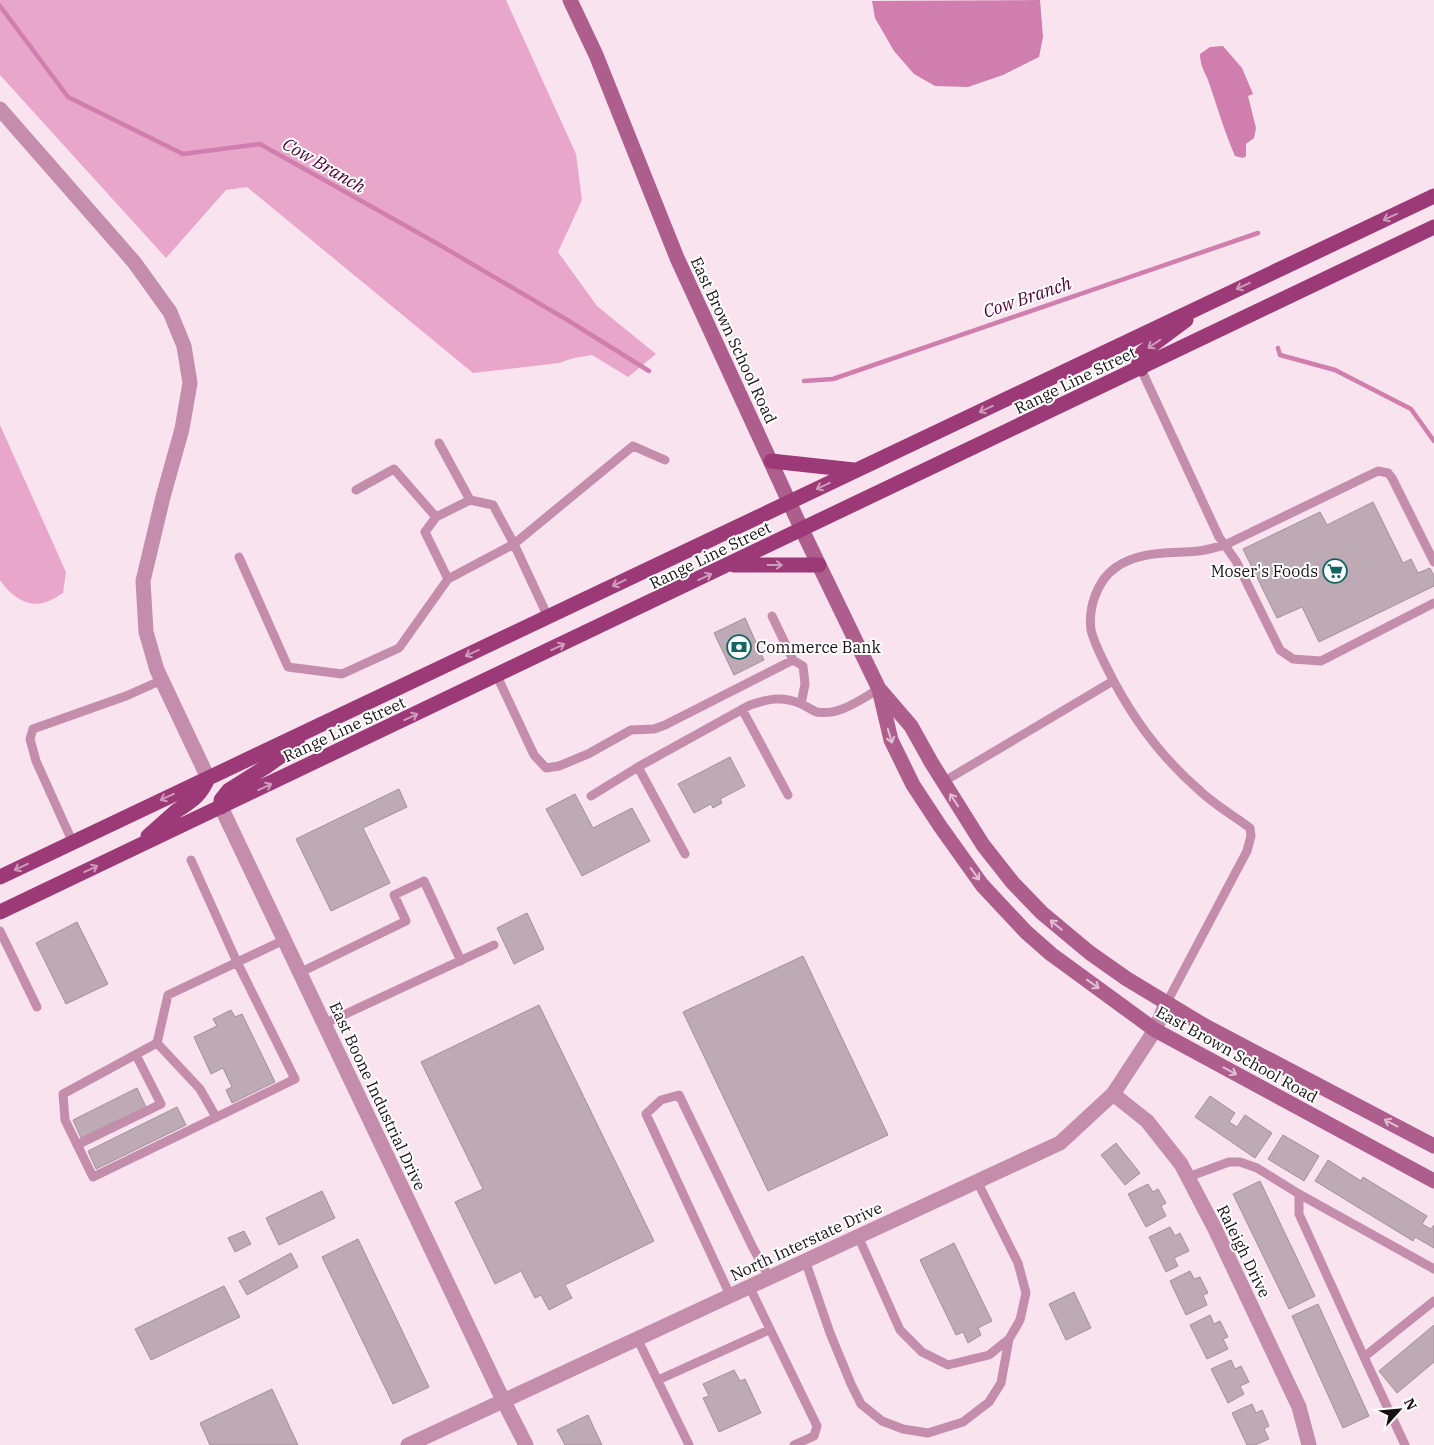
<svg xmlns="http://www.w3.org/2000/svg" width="1434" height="1445" font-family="'IBM Plex Serif',serif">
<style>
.green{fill:#e9a6cb}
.water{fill:#cf7ead}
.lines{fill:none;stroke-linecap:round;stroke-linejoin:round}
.stream{stroke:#cf7ead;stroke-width:4.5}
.building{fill:#beaab4;stroke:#a4909a}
.lane{stroke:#c58dac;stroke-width:9}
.street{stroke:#c58dac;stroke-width:15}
.secondary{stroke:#ae5e8d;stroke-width:15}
.primary{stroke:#9c3977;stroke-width:15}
.oneway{stroke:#ce9cbb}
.oneway2{stroke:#dfbfd1}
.labels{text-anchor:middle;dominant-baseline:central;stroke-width:4;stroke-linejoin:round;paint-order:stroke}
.street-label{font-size:16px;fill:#181114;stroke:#fff}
.poi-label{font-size:16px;fill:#181114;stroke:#fff;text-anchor:end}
.water-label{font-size:18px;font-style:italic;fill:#4e0337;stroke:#fff}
</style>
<rect width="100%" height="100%" fill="#f8e3ee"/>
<path class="green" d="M0 0H506L576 154 582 200 558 252 597 306 656 354 628 377 592 355 574 358 559 363 473 373 247 187 226 190 166 258 0 75Z
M0 425 66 572 63 593C58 596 52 600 46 602 27 609 9 594 0 580Z"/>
<path class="water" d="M1040 0 1043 37 1039 57 1003 75 968 87 935 86 914 74 894 51 875 18 872 1Z
M1223 46 1242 68 1253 94 1248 96 1256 128 1254 138 1246 144V156L1243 158 1235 156C1224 131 1217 105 1208 80 1204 71 1200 64 1200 54L1210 47Z"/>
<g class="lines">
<path class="stream" d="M0 6 68 97 183 154 260 144 438 244 569 321 649 371
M1278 348 1280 355 1335 370 1411 409 1434 441
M804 381 833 379 1258 233"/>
</g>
<path class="building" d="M1373 502 1403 563 1411 559 1418 573 1430 568 1434 576V586L1319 642 1302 607 1277 618 1243 549 1320 512 1327 525Z
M745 618 764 660 734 675 714 633Z
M730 757 745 786 720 799 722 803 713 808 711 804 694 813 678 784Z
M399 789 407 807 363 828 390 883 331 911 296 839Z
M575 794 593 828 632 808 650 841 582 876 546 809Z
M527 913 544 949 514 964 497 928Z
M77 922 108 984 66 1004 36 943Z
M803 956 888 1135 768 1191 683 1012Z
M539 1005 654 1241 565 1285 572 1298 549 1310 541 1295 535 1298 521 1271 495 1284 455 1202 483 1189 421 1062Z
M231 1010 235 1017 242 1014 275 1082 232 1103 226 1090 232 1087 223 1068 211 1074 194 1037 217 1026 213 1019Z
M137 1088 146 1107 81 1138 73 1120Z
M1210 1096 1235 1113 1229 1122 1237 1127 1245 1115 1272 1133 1255 1158 1195 1117Z
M177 1107 186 1125 96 1169 88 1151Z
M1283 1135 1319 1156 1304 1181 1268 1159Z
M1116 1143 1140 1173 1125 1185 1101 1155Z
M1328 1160 1361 1181 1363 1177 1427 1216 1422 1224 1431 1229 1434 1225V1248L1415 1237 1413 1241 1315 1181Z
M1260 1181 1315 1296 1289 1309 1233 1194Z
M1148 1184 1153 1192 1158 1189 1166 1203 1161 1206 1166 1216 1146 1227 1128 1194Z
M322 1191 335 1218 279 1245 266 1218Z
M1170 1227 1175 1236 1180 1233 1189 1251 1174 1258 1178 1266 1166 1272 1149 1237Z
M244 1231 251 1244 235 1252 228 1238Z
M358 1239 429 1387 393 1404 322 1257Z
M954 1243 992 1321 978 1328 981 1335 968 1343 963 1332 956 1335 920 1260Z
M291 1253 298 1267 247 1295 239 1281Z
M1190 1271 1194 1279 1200 1277 1208 1293 1203 1295 1207 1305 1186 1315 1170 1281Z
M224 1286 240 1317 151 1360 135 1329Z
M1074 1292 1091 1328 1066 1340 1049 1304Z
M1318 1304 1369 1416 1343 1428 1292 1316Z
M1210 1315 1214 1324 1220 1321 1228 1337 1223 1339 1228 1349 1207 1359 1190 1325Z
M1434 1325V1362L1397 1393 1379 1371Z
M1231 1360 1235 1369 1241 1366 1249 1382 1240 1386 1244 1394 1228 1403 1211 1369Z
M734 1370 740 1381 745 1379 761 1413 719 1432 703 1398 709 1396 703 1384Z
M272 1389 298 1445H210L200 1423Z
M1252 1404 1256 1413 1262 1410 1269 1426 1264 1429 1269 1439 1255 1445H1247L1232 1413Z
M588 1415 602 1445H565L557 1430Z"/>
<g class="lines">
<path class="lane" d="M1141 369 1219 537 1236 561 1280 650 1293 659 1321 661 1434 603
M439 443 470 500
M356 490 394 469 436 517
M239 557 288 667 342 674 399 648 448 579 514 544 493 505 470 500 436 517 425 532 448 579
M772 616 793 660
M548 617 514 544 633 446 665 460
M497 676 534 755 546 768 559 766 588 754 631 730 654 729 665 725 793 660 803 666 805 684 801 704
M742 709 788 795
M638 767 685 854
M943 782 1113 681
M591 796 638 767 750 705C768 699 781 696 799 703 805 705 811 710 817 712 840 716 861 699 879 689
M73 843 36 761 30 739 33 729 126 696 162 680
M191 860 237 962 295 1079 93 1177 65 1120 63 1094 157 1043 168 995 284 940
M0 931 37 1007
M299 973 406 921 394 895 424 881 461 961
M1166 1004 1247 851 1251 836 1250 828C1233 815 1213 804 1198 789 1160 756 1129 713 1107 668 1101 656 1094 643 1091 630 1088 608 1097 581 1115 568 1140 550 1170 554 1199 551 1208 550 1216 547 1225 545L1378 471 1388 473 1392 478 1434 562
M324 1024 494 945
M157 1043 200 1089 216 1117
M77 1145 161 1104 136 1055
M1188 1177 1229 1162H1240L1257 1168 1299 1194 1434 1269
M1299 1194V1214L1364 1357
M858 1236 900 1330 922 1352 948 1365 989 1355 1009 1339 1020 1320 1026 1293 1018 1263 977 1181
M805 1260 830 1333 851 1384 861 1404 882 1421 903 1429 928 1433 963 1422 989 1402 1001 1383 1009 1339
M749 1286 817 1426 814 1436 794 1445
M730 1295 646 1114 661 1100 679 1095 753 1248 769 1277
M637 1338 689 1445
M658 1380 769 1330
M1405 1445 1364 1357 1434 1301"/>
<path class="street" d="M0 109 134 262 170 312 184 346 190 383 182 429 163 497 143 581 146 632 157 670 208 778
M221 807 503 1400 526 1445
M1113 1094 1147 1121 1181 1164 1215 1229 1299 1407 1309 1445
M408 1445 1060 1143 1113 1094 1155 1030 1166 1004"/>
<path class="secondary" d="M570 0 596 55 677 258 802 530 879 689 891 740 913 785 940 826 982 885 1026 932 1051 954 1155 1030 1434 1181
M880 690 911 726 931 762 983 845 1013 883 1042 913 1090 953 1127 979 1205 1026 1434 1146"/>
<path class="primary" d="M1141 369C1137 361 1138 358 1143 352L1186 320
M771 461 854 470
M734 565H819
M221 807V800L229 790 264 768 298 744
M148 836C157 828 166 820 175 812 191 801 200 797 208 778
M0 877 1434 196
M0 912 1434 227"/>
</g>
<defs><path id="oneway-shaft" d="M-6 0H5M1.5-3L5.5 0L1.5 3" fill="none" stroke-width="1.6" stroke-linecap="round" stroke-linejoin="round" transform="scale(1.25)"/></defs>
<g class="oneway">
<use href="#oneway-shaft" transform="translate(1390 217) rotate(155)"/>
<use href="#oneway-shaft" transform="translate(1243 286) rotate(155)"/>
<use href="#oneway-shaft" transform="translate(1154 344) rotate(146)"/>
<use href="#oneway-shaft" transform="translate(986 409) rotate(155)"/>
<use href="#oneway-shaft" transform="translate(823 486) rotate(155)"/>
<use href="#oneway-shaft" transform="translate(775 565)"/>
<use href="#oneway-shaft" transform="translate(705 577) rotate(-25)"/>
<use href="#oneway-shaft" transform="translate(619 583) rotate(154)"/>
<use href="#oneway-shaft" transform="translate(558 647) rotate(-25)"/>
<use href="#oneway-shaft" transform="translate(472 653) rotate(155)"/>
<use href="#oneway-shaft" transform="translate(411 717) rotate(-25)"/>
<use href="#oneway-shaft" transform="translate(265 787) rotate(-25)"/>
<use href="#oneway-shaft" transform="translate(167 797) rotate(155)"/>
<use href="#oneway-shaft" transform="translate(21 867) rotate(155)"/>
<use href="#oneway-shaft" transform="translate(91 869) rotate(-25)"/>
</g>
<g class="oneway2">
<use href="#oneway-shaft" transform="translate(890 736) rotate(73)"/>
<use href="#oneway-shaft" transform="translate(954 800) rotate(-123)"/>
<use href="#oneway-shaft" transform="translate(975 874) rotate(54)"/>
<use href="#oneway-shaft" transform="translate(1056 925) rotate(-140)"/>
<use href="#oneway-shaft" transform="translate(1093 984) rotate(36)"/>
<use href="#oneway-shaft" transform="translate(1230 1071) rotate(28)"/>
<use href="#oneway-shaft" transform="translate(1391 1123) rotate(-152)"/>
</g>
<defs>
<g id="supermarket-ring" transform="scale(1.25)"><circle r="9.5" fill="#fff" stroke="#156464" stroke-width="1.5"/><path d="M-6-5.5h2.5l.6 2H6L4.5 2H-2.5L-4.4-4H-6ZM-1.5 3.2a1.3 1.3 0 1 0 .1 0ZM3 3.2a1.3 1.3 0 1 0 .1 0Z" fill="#156464"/></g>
<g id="bank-ring" transform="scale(1.25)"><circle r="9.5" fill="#fff" stroke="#156464" stroke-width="1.5"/><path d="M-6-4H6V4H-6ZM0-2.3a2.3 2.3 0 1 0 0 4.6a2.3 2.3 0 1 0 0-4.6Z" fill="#156464"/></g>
</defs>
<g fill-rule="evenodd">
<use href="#supermarket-ring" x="1335" y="571"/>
<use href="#bank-ring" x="739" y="647"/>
</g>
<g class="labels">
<g class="street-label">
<text transform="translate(734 340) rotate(65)">East Brown School Road</text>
<text transform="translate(1075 380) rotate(-26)">Range Line Street</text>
<text transform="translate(710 555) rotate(-26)">Range Line Street</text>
<text transform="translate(344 729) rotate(-25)">Range Line Street</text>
<text transform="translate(1237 1054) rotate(29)">East Brown School Road</text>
<text transform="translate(378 1096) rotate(65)">East Boone Industrial Drive</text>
<text transform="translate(806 1241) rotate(-25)">North Interstate Drive</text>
<text transform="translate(1244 1251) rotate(64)">Raleigh Drive</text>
</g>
<g class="poi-label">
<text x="1318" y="571">Moser's Foods</text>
<text x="756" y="647" text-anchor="start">Commerce Bank</text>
</g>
<g class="water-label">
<text transform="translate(324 165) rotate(30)">Cow Branch</text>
<text transform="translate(1027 297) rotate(-19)">Cow Branch</text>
</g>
</g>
<g transform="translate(1399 1410) rotate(63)" stroke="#ffffff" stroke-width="4" paint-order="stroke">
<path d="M0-4L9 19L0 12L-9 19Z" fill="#181114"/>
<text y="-8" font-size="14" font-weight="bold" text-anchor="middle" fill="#181114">N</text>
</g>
</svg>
